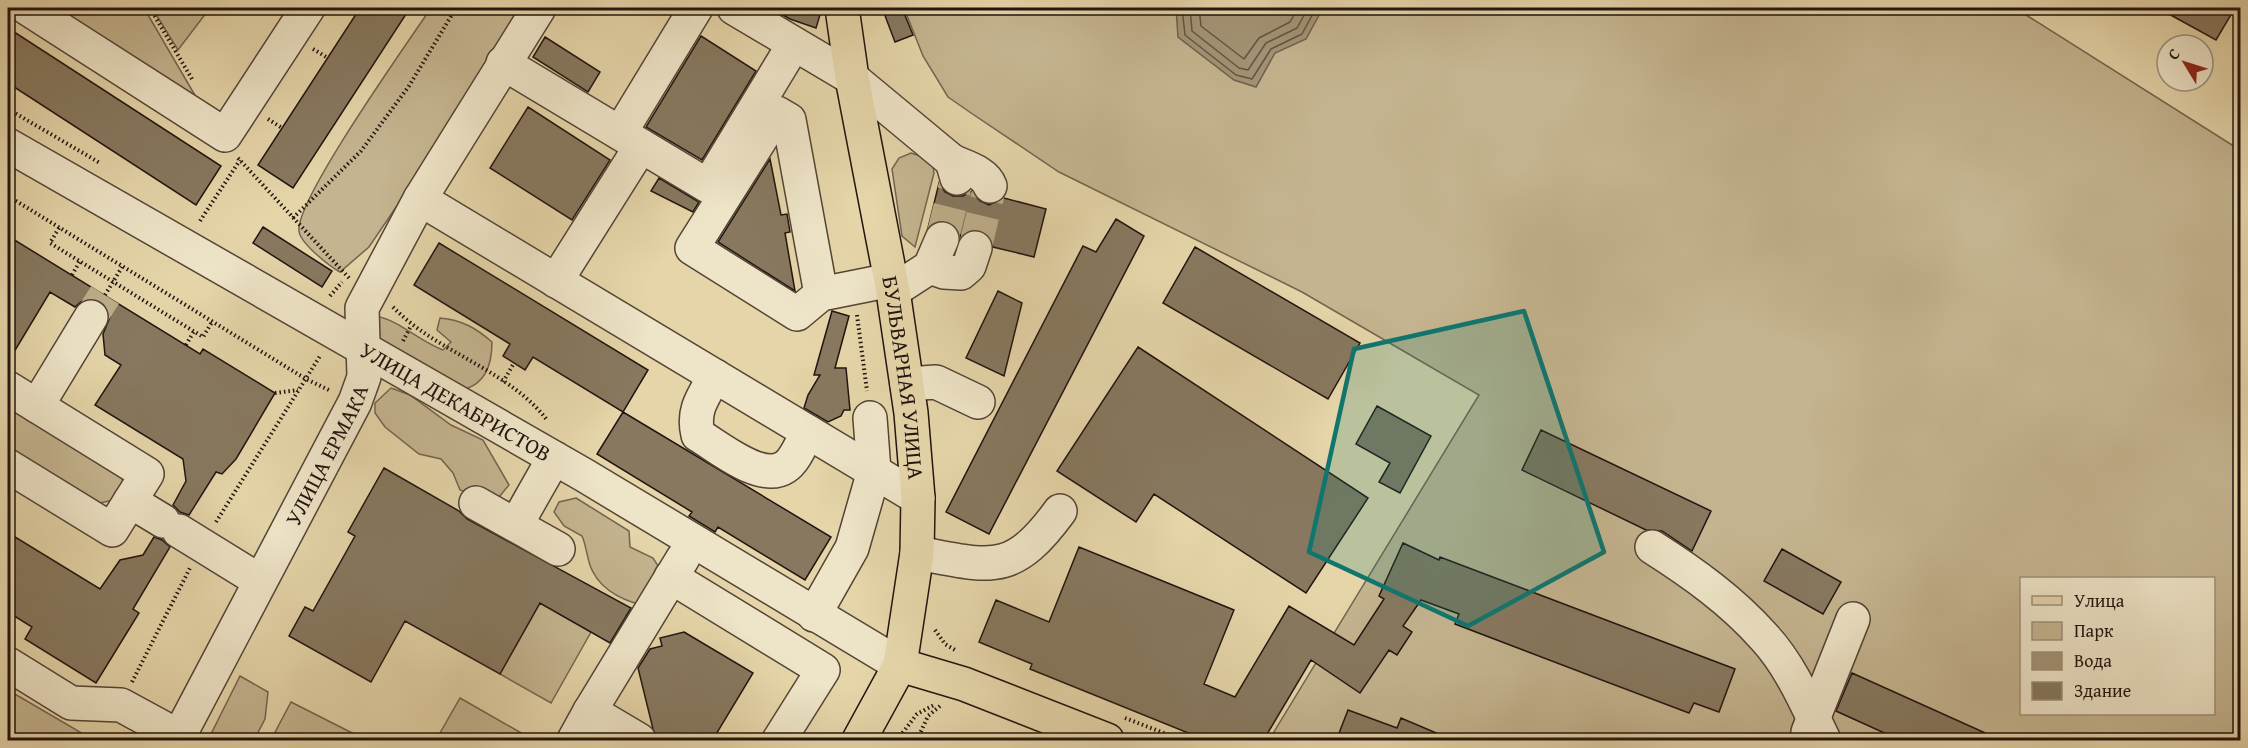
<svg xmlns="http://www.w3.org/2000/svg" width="2248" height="748" font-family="'Gentium Book Plus',serif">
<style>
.green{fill:#c4b48f;stroke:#73644f;stroke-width:1.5;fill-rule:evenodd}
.water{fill:#a39375;stroke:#6f604c;stroke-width:1.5}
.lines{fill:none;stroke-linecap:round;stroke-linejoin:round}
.shore{stroke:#625442;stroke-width:1.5}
.building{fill:#87785f;stroke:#22140f;stroke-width:1.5}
.minor-tunnel{stroke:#beae8a;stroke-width:33;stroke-dasharray:33 16;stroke-linecap:butt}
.minor-casing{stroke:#534436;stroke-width:36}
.major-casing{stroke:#22140f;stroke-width:36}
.path{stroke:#22140f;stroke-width:4;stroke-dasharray:1.5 3;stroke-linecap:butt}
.minor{stroke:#eee4c7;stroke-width:33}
.major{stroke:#e5d5a9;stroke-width:33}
.marked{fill:#0f766e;fill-opacity:0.2;stroke:#0f766e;stroke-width:4.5;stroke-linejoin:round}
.labels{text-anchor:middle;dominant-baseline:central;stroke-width:4.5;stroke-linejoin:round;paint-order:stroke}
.street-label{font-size:22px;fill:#22140f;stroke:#eee4c7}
</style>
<rect width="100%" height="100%" fill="#e5d5a9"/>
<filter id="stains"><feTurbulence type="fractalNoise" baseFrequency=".00333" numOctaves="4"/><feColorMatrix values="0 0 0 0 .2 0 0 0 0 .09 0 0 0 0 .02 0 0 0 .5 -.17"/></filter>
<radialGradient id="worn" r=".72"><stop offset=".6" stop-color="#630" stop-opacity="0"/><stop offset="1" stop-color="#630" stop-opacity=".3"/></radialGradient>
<path class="green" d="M36 8H144L210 121Z
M152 8H210L178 50Z
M431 8H520L407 191 369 247 340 272C329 266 300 243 299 231 295 201 408 42 431 8Z
M904 8H2015L2240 150V740H1269L1479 395 1302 292 1059 172 971 113 948 97 923 56ZM2022 578H2214V714H2022Z
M911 153 924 157 933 166 934 173 915 247 902 236 892 169 899 158Z
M376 316C401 321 418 341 443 350L451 342 437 330 440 318C462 320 476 328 492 342 492 363 486 383 465 389L380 349Z
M391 388 410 395 451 425 483 440 509 485 499 497H482L460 490 453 473 441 459 419 454 385 427 375 413V403Z
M8 397 122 476 123 485 113 500 96 504 8 451Z
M576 498 629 531 630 547 653 558 666 578 648 606C628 603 603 592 593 572 587 562 587 547 582 536L564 526 554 512 559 502Z
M540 603 591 632 551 703 500 674Z
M240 676 268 692 265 719 254 740H208Z
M8 690 80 732 90 740H8Z
M460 698 530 738 528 740H436Z
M291 702 366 740H271Z"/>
<path class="water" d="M1176 8H1323L1306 39 1275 53 1256 87 1234 80 1178 37Z"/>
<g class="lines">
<path class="shore" d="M1182 8 1185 35 1236 75 1252 79 1271 49 1302 34 1316 8
M1190 8 1192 31 1239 68 1248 70 1266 43 1297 28 1308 8
M1199 8 1201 26 1244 59 1259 38 1290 22 1298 8"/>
</g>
<path class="building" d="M360 8H410L293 188 258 165Z
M770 8H822L816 28 790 19Z
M898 8H902L913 35 895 42 884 13Z
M2158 8H2235L2216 40Z
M8 28 221 166 196 205 8 83Z
M701 36 756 71 702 160 646 127Z
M545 37 600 72 588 92 533 57Z
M528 107 610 160 572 220 490 168Z
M770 159 781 215 787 214 790 232 785 233 795 291 718 242Z
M659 178 699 202 693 212 651 191Z
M939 183 945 192 953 196H963L971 191 980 201 989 205 1004 198 1046 209 1034 257 993 247 989 236 980 230H971L961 237 957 227 950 222 940 220 928 228Z
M1116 219 1144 236 989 534 946 512 1083 246 1096 252Z
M263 227 332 271 322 287 253 243Z
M8 236 200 354 203 349 275 393 236 459 222 474 216 472 189 515 180 512 173 505 186 481 183 459 95 405 121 365 105 355 103 334 110 317 108 309 101 301 91 298 82 301 75 307 50 292 8 362Z
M439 243 648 370 623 412 533 357 525 370 503 356 510 344 414 285Z
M1195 247 1360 343 1328 399 1163 303Z
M998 291 1022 303 1004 376 966 358Z
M832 311 849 316 835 368H846L850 410H844L841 416 828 422 804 408 808 395 820 375H814Z
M1138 347 1368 498 1306 593 1154 494 1136 522 1057 471Z
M1377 406 1431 436 1400 493 1379 482 1390 463 1356 444Z
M623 412 831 537 805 580 718 527 715 532 689 516 692 512 597 454Z
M1541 430 1711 511 1692 551 1662 531 1646 530 1522 470Z
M384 468 459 511 467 519 631 608 610 643 540 603 500 674 405 621 371 682 289 636 305 607 313 611 355 536 348 532Z
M15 537 100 589 120 560 143 555 154 537 162 540 170 547 133 609 139 613 96 683 25 639 32 627 8 612V549Z
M1403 543 1439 560 1440 557 1735 669 1719 712 1694 703 1689 713 1607 682 1455 624 1459 614 1421 600 1403 626 1412 632 1397 655 1389 650 1360 693 1311 660 1263 741H1208L1030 669 1032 664 979 642 996 600 1049 622 1079 547 1234 610 1204 684 1235 697 1289 606 1354 645 1384 599 1379 596Z
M1782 549 1841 582 1823 614 1764 581Z
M684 632 753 673 712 741H658L653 729 638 668 650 649 662 646 660 638Z
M1852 673 2003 741H1902L1836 711Z
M1348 710 1397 728 1401 718 1455 741H1336Z"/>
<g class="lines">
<path class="minor-tunnel" d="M942 239 957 178
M975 248 990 186
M91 317 105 295"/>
<g class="minor-casing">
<g id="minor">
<path d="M27 8 225 135 308 8"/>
<path d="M734 8 852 78 952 161 957 178"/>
<path d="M503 63 708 186 794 44"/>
<path d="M620 133 696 8"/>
<path id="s1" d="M8 145 584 475 900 665"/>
<path d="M952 161C965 167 985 172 990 186"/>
<path d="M420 199 918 498"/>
<path d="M930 267 944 272 961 273 969 266 975 248"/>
<path d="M556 281 641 146"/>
<path d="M893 291 930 267 942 239"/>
<path d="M821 294 797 314 692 248 777 113 789 120 821 294 891 280"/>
<path d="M715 376C703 397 692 410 698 435 719 447 761 483 785 467 795 461 802 442 808 432"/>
<path d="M907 384 936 382 978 402"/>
<path d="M8 388 147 474 112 530 8 466"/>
<path d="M37 406 91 317"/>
<path d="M130 501 163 521"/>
<path d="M476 503 558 549"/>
<path d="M516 525 554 458"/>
<path d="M179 531 260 581"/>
<path d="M1652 547C1693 573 1732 601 1764 637 1791 666 1807 705 1824 740"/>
<path d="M917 553C990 566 1011 578 1060 511"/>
<path d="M671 577 823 670 779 740"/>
<path d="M814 615 852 548 874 471 870 418"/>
<path d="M8 664 71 703 121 705 178 736"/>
<path d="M1808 732 1853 619"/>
<path id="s2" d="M177 740 355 402 364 377 362 308 370 293 420 199 539 8"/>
<path d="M574 740 590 711"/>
<path d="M639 740 590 711 683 558"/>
</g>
</g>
<g class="major-casing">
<g id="major">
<path id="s3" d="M842 8 852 78 893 291 911 413 918 498 917 553 900 665 859 740"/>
<path d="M900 665 964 684 1107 740"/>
</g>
</g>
<path class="path" d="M150 8 192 79
M313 49 328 58
M8 109 100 163
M268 119 282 128
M238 158 349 278
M8 196 306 379 331 391
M293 218 361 151 409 86 456 8
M200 221 240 160
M59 228 50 243 203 337 212 322
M72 275 80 261
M105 295 122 267
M330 296 342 282
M393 307C437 353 508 369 547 420
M857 315 867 391
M403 341 411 326
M186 345 194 331
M503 382 514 363
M275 393 298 390
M216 522 320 356
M935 630 945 644 957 651
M132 682 190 568
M1125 718 1182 740
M105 740 109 732
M897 740 917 714 934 705
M917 740 928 716 940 706"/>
<use href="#minor" class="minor"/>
<use href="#major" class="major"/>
</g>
<path class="marked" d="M1524 311 1604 552 1468 626 1309 552 1354 349Z"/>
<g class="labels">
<g class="street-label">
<text stroke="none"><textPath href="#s3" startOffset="375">БУЛЬВАРНАЯ УЛИЦА</textPath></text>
<text stroke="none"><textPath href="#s1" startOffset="516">УЛИЦА ДЕКАБРИСТОВ</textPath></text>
<text stroke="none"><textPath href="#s2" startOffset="322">УЛИЦА ЕРМАКА</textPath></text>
</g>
</g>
<rect width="2248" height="748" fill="none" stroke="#e5d5a9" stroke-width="30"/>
<rect x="9" y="9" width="2230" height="730" fill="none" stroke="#22140f" stroke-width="3"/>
<rect x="15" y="15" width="2218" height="718" fill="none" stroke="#22140f" stroke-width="1.5"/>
<rect x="2020" y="577" width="195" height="138" fill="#eee4c7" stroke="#9c917d" stroke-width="1.5"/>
<rect x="2032" y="596" width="30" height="9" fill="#e5d5a9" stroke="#9c917d" stroke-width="1.5"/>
<text x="2074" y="607" font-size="18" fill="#22140f">Улица</text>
<rect x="2032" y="622" width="30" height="18" fill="#c4b48f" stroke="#9c917d" stroke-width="1.5"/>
<text x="2074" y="637" font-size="18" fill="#22140f">Парк</text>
<rect x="2032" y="652" width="30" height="18" fill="#a39375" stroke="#9c917d" stroke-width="1.5"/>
<text x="2074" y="667" font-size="18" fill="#22140f">Вода</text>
<rect x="2032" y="682" width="30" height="18" fill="#87785f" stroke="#9c917d" stroke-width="1.5"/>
<text x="2074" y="697" font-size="18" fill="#22140f">Здание</text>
<g transform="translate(2185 63) rotate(308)"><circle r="28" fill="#eee4c7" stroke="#9c917d" stroke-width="1.5"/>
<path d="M0-4.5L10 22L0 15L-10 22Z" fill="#8f2418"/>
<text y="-9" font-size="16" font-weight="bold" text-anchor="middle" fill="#22140f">С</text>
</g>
<rect width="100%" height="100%" filter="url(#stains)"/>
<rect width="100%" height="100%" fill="url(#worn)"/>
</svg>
